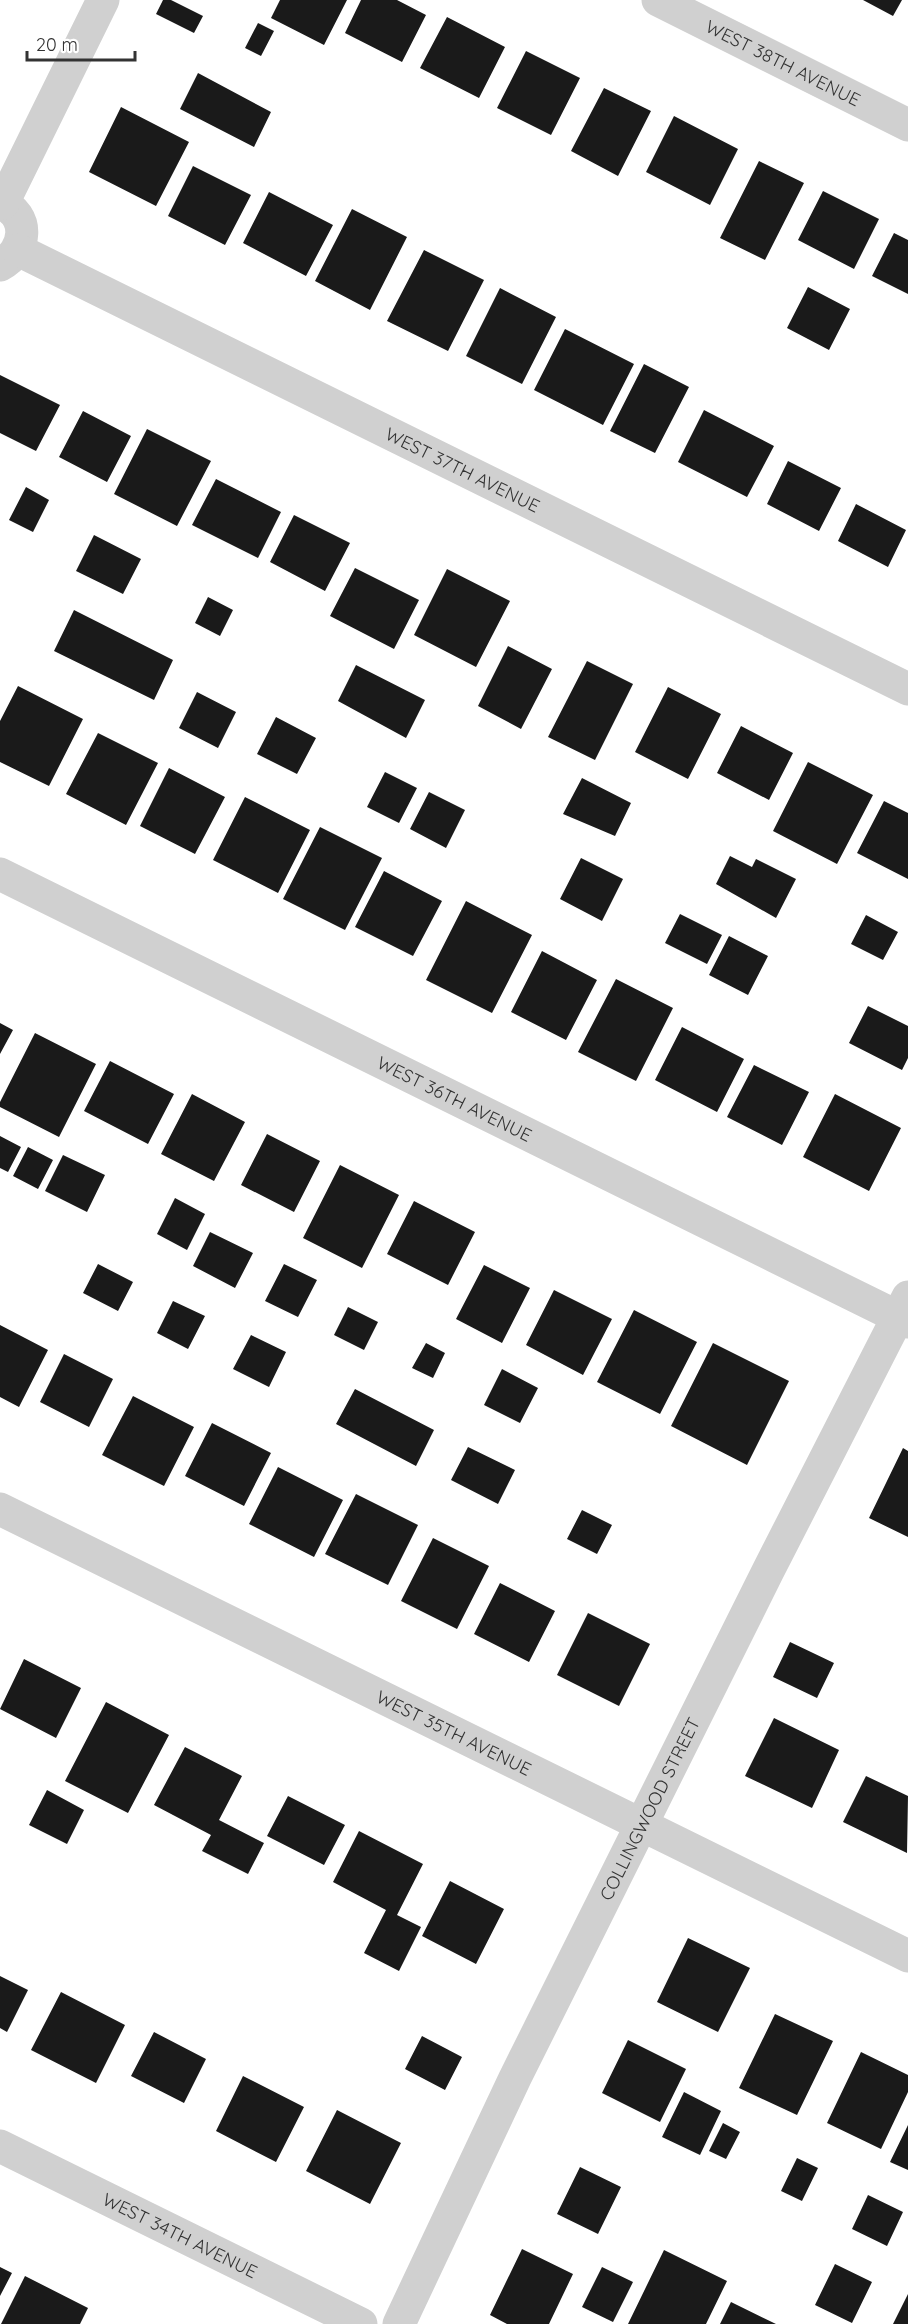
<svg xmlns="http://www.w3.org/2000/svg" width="908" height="2324" font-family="Quicksand,sans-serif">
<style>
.building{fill:#1a1a1a}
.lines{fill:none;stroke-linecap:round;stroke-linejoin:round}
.minor{stroke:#d0d0d0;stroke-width:33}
.labels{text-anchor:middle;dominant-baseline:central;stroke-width:6;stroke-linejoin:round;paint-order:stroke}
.street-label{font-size:18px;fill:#333;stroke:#fff}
</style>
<rect width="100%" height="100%" fill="#fff"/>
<path class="building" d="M163 0H171L203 16 194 33 156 14Z
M280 0H347L324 45 271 18Z
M361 0H397L426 15 402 62 345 33Z
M863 0H902L893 16Z
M447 17 505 47 479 98 420 68Z
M258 23 274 31 261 56 245 48Z
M526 51 580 78 551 135 497 108Z
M198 73 271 112 254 147 180 109Z
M604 88 651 111 618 176 571 151Z
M121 107 189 142 156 206 89 172Z
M674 116 738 149 710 205 646 172Z
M759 161 804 183 765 260 720 238Z
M193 166 251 195 225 245 168 216Z
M823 191 879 219 854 269 798 240Z
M269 192 333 225 306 276 243 243Z
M352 209 407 237 370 310 315 281Z
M894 233 908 240V294L872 276Z
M424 250 484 280 448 351 387 321Z
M808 287 850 309 829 350 787 328Z
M500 288 556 317 522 384 466 356Z
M565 329 634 364 603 425 534 390Z
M644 364 689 387 655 453 610 431Z
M0 375 60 405 36 451 0 433Z
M704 410 774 446 747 497 678 462Z
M83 411 131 436 107 482 59 457Z
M147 429 211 461 177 526 114 494Z
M788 461 841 488 819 531 767 504Z
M216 479 281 512 258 558 192 525Z
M26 487 49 500 33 532 9 520Z
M856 504 906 530 888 567 838 541Z
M294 515 350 543 325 591 270 562Z
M94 535 141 559 123 594 76 571Z
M355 568 419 600 394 649 330 616Z
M447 569 510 601 476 667 414 635Z
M208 597 233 610 220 636 195 623Z
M74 610 173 660 154 700 54 651Z
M508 646 552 669 521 729 478 706Z
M587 661 633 684 595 760 548 737Z
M356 665 425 700 406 738 338 701Z
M18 686 83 719 49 786 0 762V721Z
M668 687 721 714 688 779 635 752Z
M197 692 236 712 218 748 179 728Z
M276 717 316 738 297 774 257 754Z
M741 726 793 753 769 800 717 773Z
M98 733 158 763 126 825 66 794Z
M808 762 873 795 837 864 773 831Z
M169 768 225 797 195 854 140 826Z
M385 772 417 788 399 823 367 807Z
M582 778 631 803 615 836 563 814Z
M429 792 465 810 446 848 410 829Z
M245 797 310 830 278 893 213 860Z
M884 801 908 813V879L857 853Z
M320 827 382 858 345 930 283 899Z
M730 856 752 867 756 859 796 879 776 918 716 884Z
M581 858 623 879 602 921 560 899Z
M384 871 442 901 413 956 355 927Z
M466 901 532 935 492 1013 426 980Z
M680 914 722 935 707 964 665 943Z
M866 915 898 932 883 960 851 944Z
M729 936 768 956 748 995 709 975Z
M542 951 597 980 566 1040 511 1012Z
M616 979 673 1008 636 1081 578 1052Z
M868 1006 908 1026V1058L902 1070 849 1043Z
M0 1023 13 1030 0 1054Z
M682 1027 744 1059 717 1112 655 1080Z
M35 1033 96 1064 59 1137 0 1107V1102Z
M110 1061 174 1094 148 1144 84 1111Z
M754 1065 809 1092 782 1145 727 1117Z
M192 1094 245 1122 214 1181 161 1154Z
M835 1094 901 1128 869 1191 803 1157Z
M267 1134 320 1161 294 1212 241 1185Z
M0 1136 21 1147 8 1172 0 1168Z
M28 1147 53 1160 38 1189 13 1176Z
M63 1155 105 1175 87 1212 45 1191Z
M340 1165 399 1195 362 1268 303 1238Z
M175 1198 205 1214 187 1250 157 1234Z
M414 1201 475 1232 448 1285 387 1254Z
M210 1232 253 1253 235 1288 193 1266Z
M98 1264 133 1282 118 1311 83 1293Z
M284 1264 317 1280 298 1317 265 1301Z
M484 1265 530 1288 502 1343 456 1319Z
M554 1290 612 1319 583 1375 526 1345Z
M173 1301 205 1316 188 1349 157 1333Z
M348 1307 378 1322 364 1350 334 1335Z
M634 1310 697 1342 660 1414 597 1382Z
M0 1325 48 1350 19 1407 0 1397Z
M251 1335 286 1352 269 1387 233 1369Z
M426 1343 445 1353 433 1378 412 1368Z
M713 1343 789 1381 747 1465 671 1426Z
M64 1354 113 1379 89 1427 40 1402Z
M502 1369 538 1388 520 1423 484 1405Z
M355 1389 434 1430 416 1466 336 1424Z
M133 1396 194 1427 164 1486 102 1455Z
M212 1423 271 1453 244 1506 185 1476Z
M468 1447 515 1470 498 1504 451 1480Z
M903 1448 908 1451V1537L869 1518Z
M278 1467 343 1500 314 1557 249 1524Z
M356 1494 418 1525 388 1585 325 1554Z
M582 1510 612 1525 597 1554 567 1539Z
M433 1538 489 1566 457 1629 401 1601Z
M500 1583 555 1611 529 1662 474 1634Z
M588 1613 650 1644 619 1706 557 1675Z
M790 1642 834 1663 817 1698 773 1677Z
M24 1659 81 1688 56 1738 0 1709Z
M106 1702 169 1735 128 1813 65 1781Z
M774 1718 839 1750 812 1808 745 1776Z
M185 1747 242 1776 219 1820 264 1843 248 1874 202 1851 211 1835 154 1805Z
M866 1776 908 1796 907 1853 843 1822Z
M47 1790 84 1810 67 1844 29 1825Z
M288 1796 345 1825 324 1865 267 1836Z
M359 1831 423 1864 397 1915 421 1927 399 1971 364 1953 386 1910 333 1882Z
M450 1881 504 1909 476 1964 422 1936Z
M688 1938 750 1968 718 2032 657 2002Z
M0 1976 28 1990 7 2032 0 2028Z
M61 1992 125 2025 96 2083 31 2050Z
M775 2014 833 2041 797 2115 739 2088Z
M154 2032 206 2059 184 2103 131 2076Z
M422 2036 462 2057 445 2090 405 2069Z
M628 2040 686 2069 660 2122 602 2093Z
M861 2052 908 2075V2092L881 2149 827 2123Z
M243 2076 304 2107 276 2162 216 2131Z
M684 2092 721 2111 700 2155 662 2137Z
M337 2110 401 2143 370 2204 306 2171Z
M723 2123 740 2132 726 2159 709 2151Z
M908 2125V2170L890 2162Z
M797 2158 818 2168 802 2201 781 2191Z
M580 2167 621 2187 598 2234 557 2214Z
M868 2195 903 2212 887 2246 852 2229Z
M522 2249 573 2274 549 2324H507L490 2315Z
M664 2250 727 2281 706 2324H628Z
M835 2264 872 2282 852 2323 815 2305Z
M0 2267 12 2273 0 2296Z
M602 2267 633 2282 613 2322 582 2307Z
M25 2276 88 2308 80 2324H1Z
M908 2294V2324H893Z
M731 2302 776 2324H720Z"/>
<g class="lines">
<g class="minor">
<path id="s1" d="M658 0 908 125"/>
<path d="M0 203C31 215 27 251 0 265"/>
<path d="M3 203 103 0"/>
<path id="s2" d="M18 250 908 689"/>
<path id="s3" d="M0 874 908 1322"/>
<path id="s4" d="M0 1509 908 1956"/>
<path id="s5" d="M0 2146 361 2324"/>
<path id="s6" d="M399 2324 515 2078 768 1571 908 1297"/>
</g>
</g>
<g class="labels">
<g class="street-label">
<text stroke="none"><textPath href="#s1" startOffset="140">WEST 38TH AVENUE</textPath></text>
<text stroke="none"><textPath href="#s2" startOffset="496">WEST 37TH AVENUE</textPath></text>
<text stroke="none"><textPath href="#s3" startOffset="507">WEST 36TH AVENUE</textPath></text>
<text stroke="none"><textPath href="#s4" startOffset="506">WEST 35TH AVENUE</textPath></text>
<text stroke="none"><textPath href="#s6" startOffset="573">COLLINGWOOD STREET</textPath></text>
<text stroke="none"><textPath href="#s5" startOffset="201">WEST 34TH AVENUE</textPath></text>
</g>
</g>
<path d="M27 51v9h108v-9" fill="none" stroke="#333333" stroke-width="3"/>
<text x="36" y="51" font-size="18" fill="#333333" stroke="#ffffff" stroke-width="4.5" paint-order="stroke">20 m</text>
</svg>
